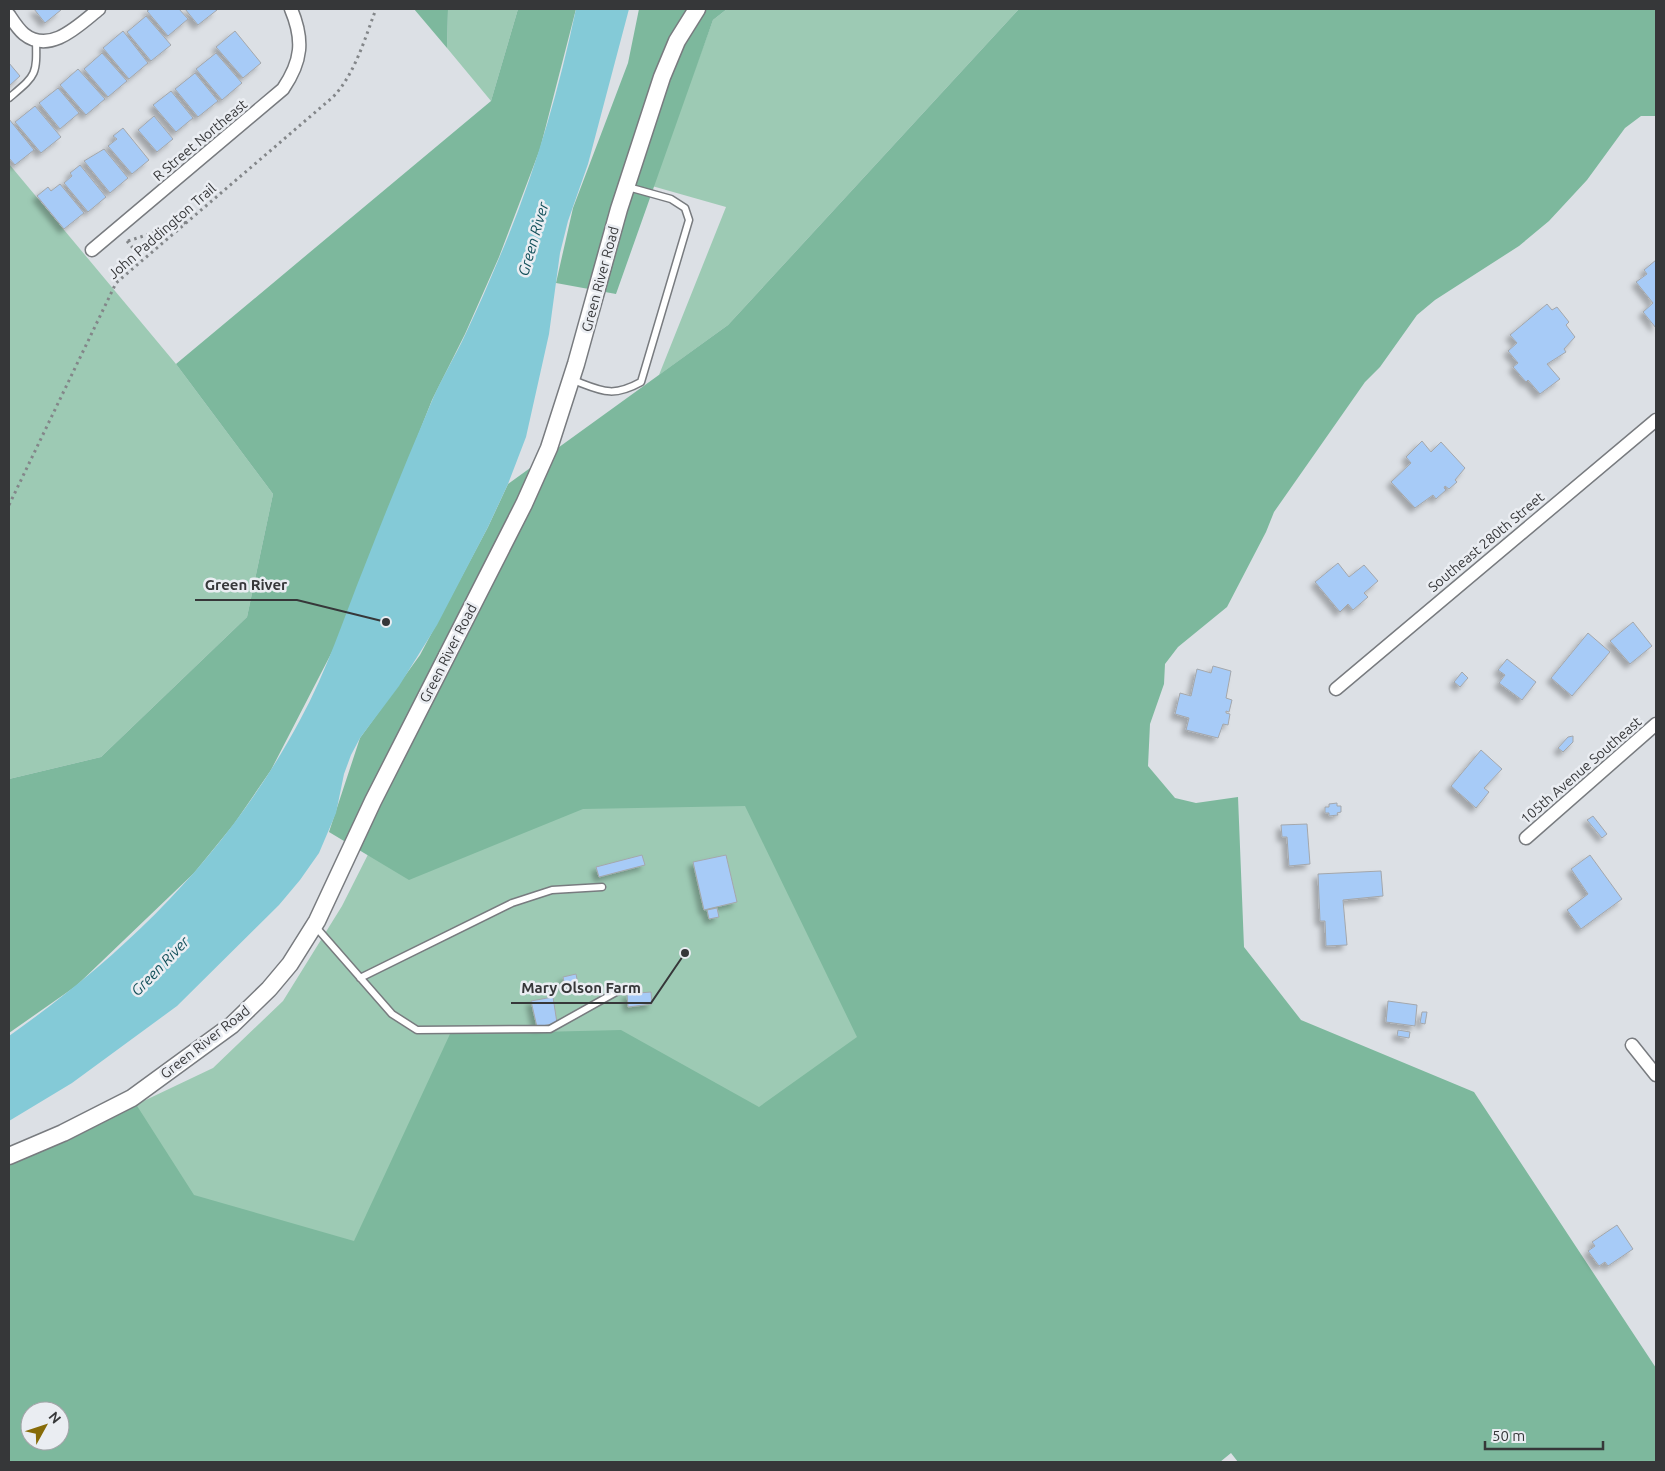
<svg xmlns="http://www.w3.org/2000/svg" width="1665" height="1471" font-family="Ubuntu,sans-serif">
<style>
.green{fill:#9dcab4;fill-rule:evenodd}
.forest{fill:#7db89d;fill-rule:evenodd}
.water{fill:#84cad7}
.building{fill:#a7cbf7;stroke:#a4a7ab;filter:url(#shadow)}
.lines{fill:none;stroke-linecap:round;stroke-linejoin:round}
.service-casing{stroke:#787b7f;stroke-width:9}
.minor-casing{stroke:#787b7f;stroke-width:15}
.tertiary-casing{stroke:#787b7f;stroke-width:19}
.path{stroke:#838689;stroke-width:3;stroke-dasharray:2.5 4;stroke-linecap:butt}
.service{stroke:#fff;stroke-width:6}
.minor{stroke:#fff;stroke-width:12}
.tertiary{stroke:#fff;stroke-width:16}
.labels{text-anchor:middle;dominant-baseline:central;stroke-width:5;stroke-linejoin:round;paint-order:stroke}
.street-label{font-size:14px;fill:#363739;stroke:#eaedf2}
.water-label{font-size:15px;font-style:italic;fill:#14515b;stroke:#eaedf2}
.leader{fill:none;stroke:#363739;stroke-width:2}
.callout-dot{fill:#363739;stroke:#eaedf2;stroke-width:2}
.callout-label{font-size:15px;text-anchor:middle;font-weight:bold;fill:#363739;stroke:#eaedf2;stroke-width:5;stroke-linejoin:round;paint-order:stroke}
</style>
<defs>
<filter id="shadow"><feDropShadow dx="-4.5" dy="4.5" stdDeviation="2.5" flood-color="#0004"/></filter>
</defs>
<rect width="100%" height="100%" fill="#dce0e5"/>
<path class="green" d="M448 9H518L491 101 447 48Z
M727 9H1019L728 325 659 375 726 207 652 186 713 20Z
M9 164 176 364 273 494 247 617 101 757 9 779Z
M557 480 1099 1004 571 1462H9V1165L213 1068 283 1001 342 906ZM30 1411H60V1441H30Z"/>
<path class="forest" d="M414 9H448L447 48Z
M518 9H576L540 149 499 257 465 334 432 400 334 648 271 770 234 824 194 873 76 986 9 1033V779L101 757 247 617 273 494 176 364 491 101Z
M639 9H727L713 20 616 294 556 283 573 208 628 63Z
M1019 9H1656V116H1641L1625 128 1587 180 1549 221 1519 246 1435 300 1417 315 1380 367 1365 382 1274 512 1266 532 1227 607 1178 647 1165 664 1164 684 1150 724 1148 766 1175 798 1196 803 1238 797 1244 947 1301 1020 1474 1092 1656 1368V1462H1238L1231 1453 1220 1462H9V1153L132 1098 194 1195 354 1241 450 1034 621 1030 759 1107 857 1037 745 806 583 809 409 880 329 832 360 738 420 655 488 527 508 484 728 325ZM30 1411H60V1441H30Z"/>
<path class="water" d="M576 9H629L588 164 568 221 560 253 549 334 526 437 508 484 488 527 437 625 399 686 360 738 351 755 344 774 336 813 319 853 300 880 279 905 177 1006 72 1083 9 1121V1036C129 951 230 851 300 720 327 671 344 617 365 565 386 511 408 457 431 403 441 379 455 357 466 333 478 308 489 282 500 256 534 176 558 94 576 9Z"/>
<path class="building" d="M34 9H60L61 10 45 23Z
M150 9H179L188 19 168 36 147 11Z
M185 9H216L217 10 198 25Z
M146 16 171 45 151 61 127 32Z
M123 31 148 63 129 79 103 48Z
M235 31 261 63 243 78 216 47Z
M102 53 127 81 108 97 84 69Z
M216 53 242 83 222 100 196 69Z
M9 63 20 76 9 86Z
M78 69 105 99 86 115 60 85Z
M195 73 218 101 198 117 175 89Z
M58 88 79 113 60 129 39 103Z
M171 91 193 118 176 132 153 105Z
M35 106 61 137 41 153 15 122Z
M154 116 173 139 157 152 138 130Z
M9 119 34 150 15 165 9 158Z
M123 128 149 160 132 174 108 146 117 139 113 136Z
M104 149 128 178 110 193 84 161Z
M80 165 106 197 88 212 64 183 72 176 70 173Z
M60 184 84 213 64 229 37 196 48 187 51 191Z
M1656 260V328L1643 312 1653 303 1636 282 1647 274 1644 270Z
M1547 304 1552 310 1557 307 1569 322 1566 325 1575 337 1564 349 1566 352 1547 364 1560 379 1540 394 1528 380 1526 382 1513 367 1518 363 1508 351 1517 343 1510 335Z
M1422 441 1431 452 1441 442 1465 468 1455 480 1457 482 1449 489 1445 486 1444 488 1446 490 1436 499 1433 495 1415 508 1391 482 1411 463 1406 457Z
M1338 563 1349 577 1364 565 1378 581 1364 593 1368 597 1353 610 1348 604 1340 612 1315 582Z
M1633 622 1652 646 1630 664 1610 641Z
M1588 633 1610 652 1572 696 1551 678Z
M1507 659 1536 682 1522 700 1499 683 1505 675 1498 670Z
M1213 666 1231 671 1226 698 1232 700 1229 712 1226 711V713L1230 714 1228 725 1223 724 1218 738 1186 730 1189 718 1175 714 1180 693 1191 696 1197 669 1211 673Z
M1462 672 1468 678 1460 687 1454 682Z
M1573 736V742L1563 752 1558 748 1568 737Z
M1481 750 1502 769 1484 788 1489 792 1476 808 1451 786Z
M1337 803V806H1341V812L1337 813 1338 815 1329 816V813H1325V807H1329V804Z
M1593 816 1607 834 1602 838 1587 820Z
M1307 824 1310 864 1289 866 1287 837H1282L1281 825Z
M642 855 645 865 599 877 596 867Z
M726 855 737 902 704 910 693 862Z
M1590 855 1622 899 1581 929 1567 910 1588 894 1571 869Z
M1381 871 1383 896 1343 900 1347 945 1326 946 1325 921H1320L1318 874Z
M717 908 719 917 709 919 707 910Z
M576 974 578 984 565 987 563 977Z
M651 992 652 1004 628 1007 627 994Z
M553 997 557 1023 537 1027 531 1001Z
M1388 1001 1417 1005 1415 1026 1386 1022Z
M1422 1012H1427L1425 1024 1420 1023Z
M1398 1030 1410 1032 1409 1038 1397 1036Z
M1617 1225 1633 1249 1608 1266 1605 1262 1599 1266 1588 1251 1595 1246 1592 1242Z"/>
<g class="lines">
<g class="service-casing">
<path id="service" d="M9 98C36 75 37 76 36 40
M573 380C602 391 612 398 641 382L689 220 685 208 671 199 628 187
M315 926 392 1014 417 1030 550 1029 618 991
M360 978 512 903 552 890 602 887"/>
</g>
<g class="minor-casing">
<path id="minor" d="M9 15C13 21 18 29 24 34 50 55 79 25 99 9
M92 250 283 89C302 61 304 40 291 9
M1336 689 1656 420
M1526 838 1656 724
M1632 1045 1656 1075"/>
</g>
<g class="tertiary-casing">
<path id="tertiary" d="M9 1156 63 1133 132 1098 232 1025 269 989 290 964 317 921 373 801 524 504 549 448 576 364 619 209 662 77 677 41 697 9"/>
</g>
<path class="path" d="M127 241 143 260
M128 241 187 222
M9 505 116 283 333 97C355 74 365 38 376 9"/>
<use href="#service" class="service"/>
<use href="#minor" class="minor"/>
<use href="#tertiary" class="tertiary"/>
</g>
<g class="labels">
<g class="street-label">
<text transform="translate(200 140) rotate(-40)">R Street Northeast</text>
<text transform="translate(162 231) rotate(-41)">John Paddington Trail</text>
<text transform="translate(600 279) rotate(-75)">Green River Road</text>
<text transform="translate(1486 542) rotate(-40)">Southeast 280th Street</text>
<text transform="translate(448 653) rotate(-63)">Green River Road</text>
<text transform="translate(1581 770) rotate(-41)">105th Avenue Southeast</text>
<text transform="translate(205 1042) rotate(-38)">Green River Road</text>
</g>
<g class="water-label">
<text transform="translate(533 239) rotate(-74)">Green River</text>
<text transform="translate(160 966) rotate(-46)">Green River</text>
</g>
</g>
<path class="leader" d="M386 622L297 600H195M685 953L651 1003H511"/>
<g class="callout-dot">
<circle cx="386" cy="622" r="5"/>
<circle cx="685" cy="953" r="5"/>
</g>
<g class="callout-label">
<text x="246" y="590">Green River</text>
<text x="581" y="993">Mary Olson Farm</text>
</g>
<rect width="1665" height="1471" fill="none" stroke="#363739" stroke-width="20"/>
<g transform="translate(45 1426) rotate(50)"><circle r="24" fill="#eaedf2" stroke="#a2a4a8"/>
<path d="M0-4L9 19L0 12L-9 19Z" fill="#876b08"/>
<text y="-8" font-size="14" font-weight="bold" text-anchor="middle" fill="#363739">N</text>
</g>
<path d="M1485 1441v8h118v-8" fill="none" stroke="#363739" stroke-width="2.5"/>
<text x="1492" y="1441" font-size="15" fill="#363739" stroke="#eaedf2" stroke-width="4" paint-order="stroke">50 m</text>
</svg>
